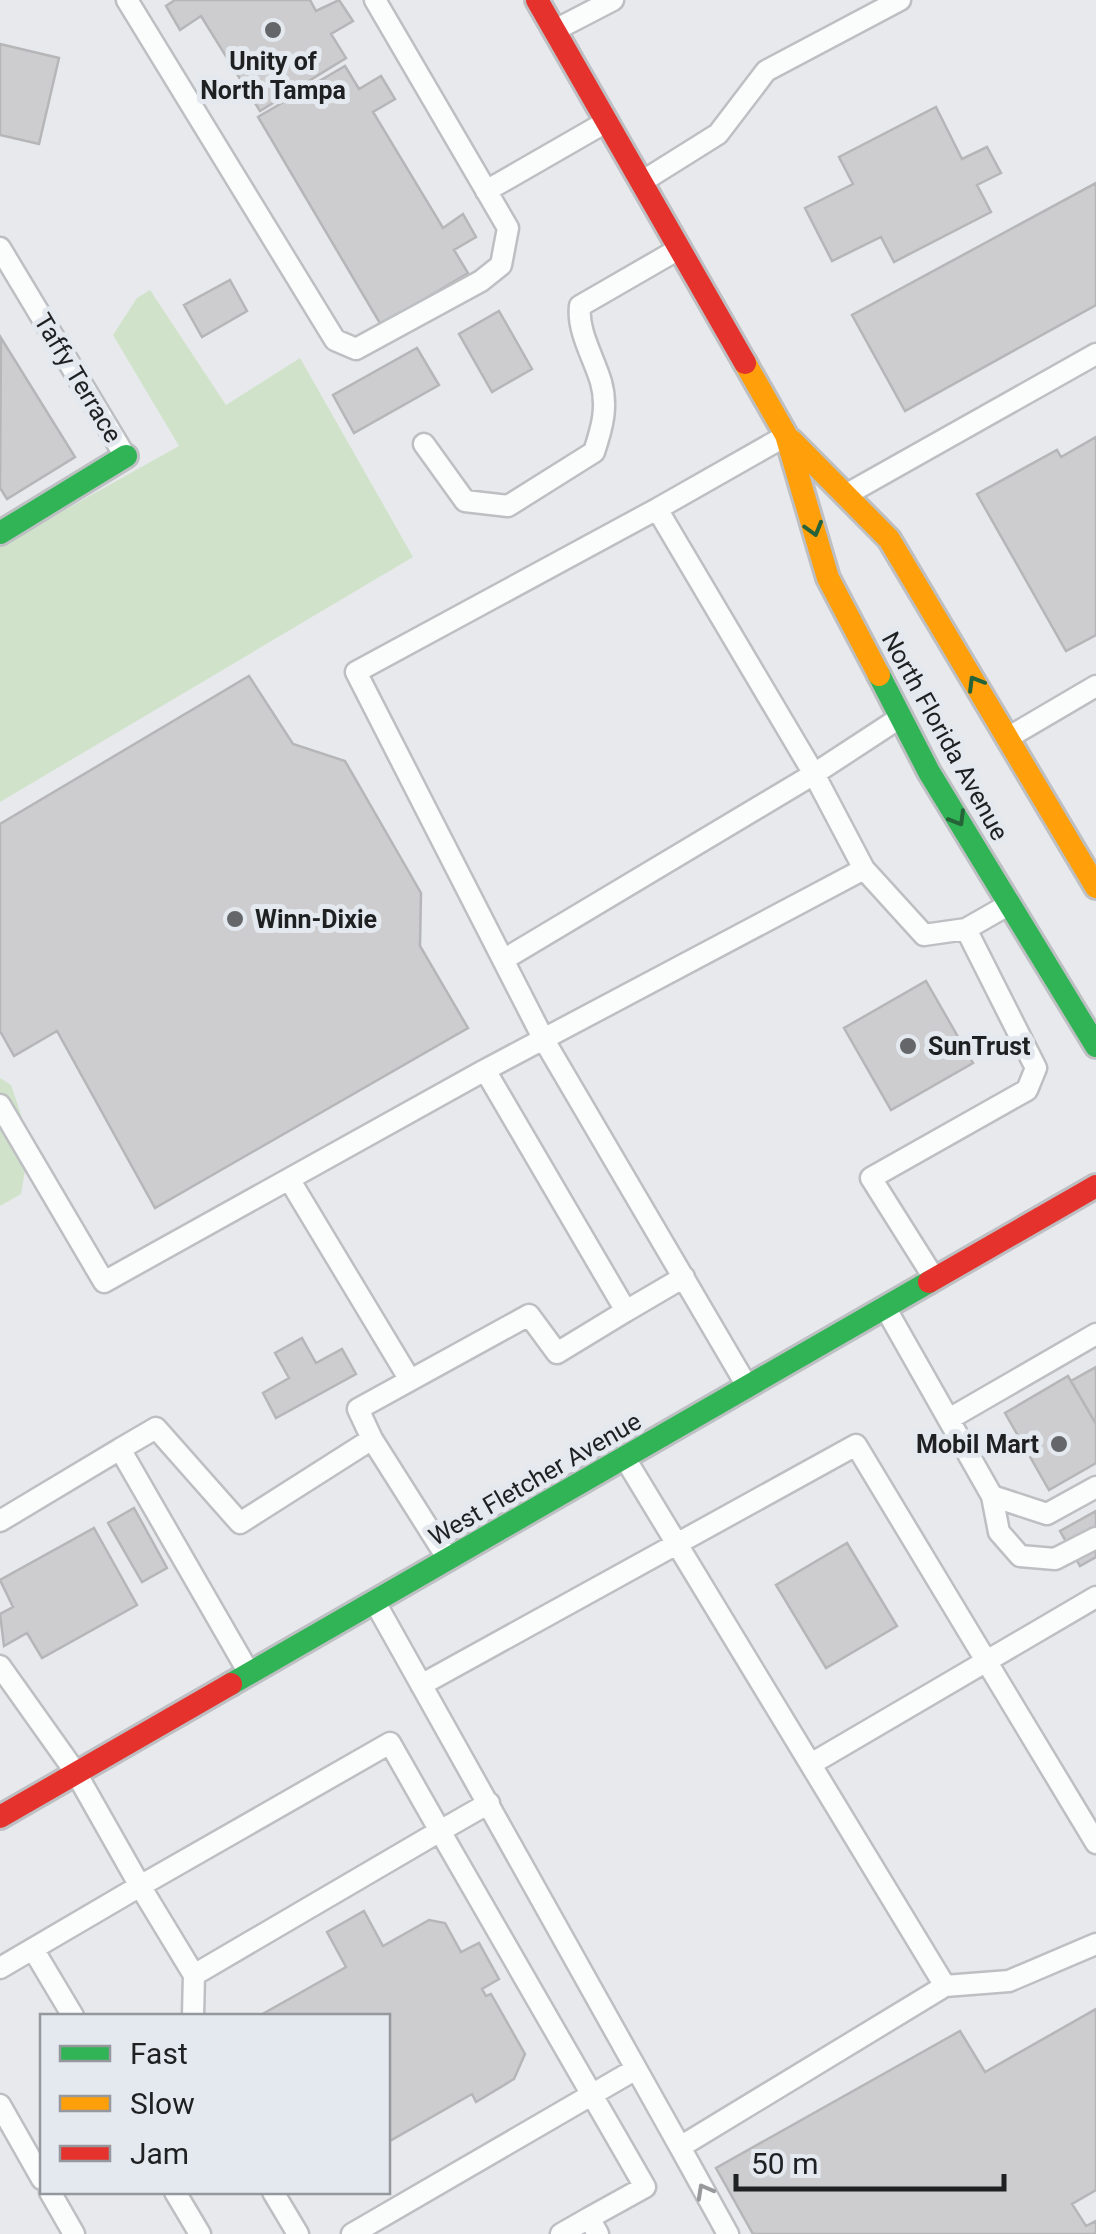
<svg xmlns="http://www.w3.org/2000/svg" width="1096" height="2234" font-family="Roboto,sans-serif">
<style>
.green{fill:#d0e3ca}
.building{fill:#cdcdcf;stroke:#b6b6b8;stroke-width:2.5}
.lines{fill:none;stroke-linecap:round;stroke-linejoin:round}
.lane-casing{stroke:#bdbfc2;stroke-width:25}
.fast-casing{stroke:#bdbfc2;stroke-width:28}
.slow-casing{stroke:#bdbfc2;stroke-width:28}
.jam-casing{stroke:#bdbfc2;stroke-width:28}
.lane{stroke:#fbfcfc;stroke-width:20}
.fast{stroke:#30b455;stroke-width:22}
.slow{stroke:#ff9f0a;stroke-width:22}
.jam{stroke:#e5322d;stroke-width:22}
.oneway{stroke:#266339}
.oneway2{stroke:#98999a}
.poi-dot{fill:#646669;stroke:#e4e9ef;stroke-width:4}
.labels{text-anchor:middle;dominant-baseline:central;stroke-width:10;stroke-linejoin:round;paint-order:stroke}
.poi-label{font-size:25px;font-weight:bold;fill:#1e2022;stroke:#e4e9ef;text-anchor:start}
.street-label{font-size:25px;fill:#1e2022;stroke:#e4e9ef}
</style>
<rect width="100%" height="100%" fill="#e7e9ec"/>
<path class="green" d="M150 290 226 405 300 358 413 557 0 802V546L179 446 113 335 137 298Z
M0 1078 11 1085 30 1141 21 1194 0 1206Z"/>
<path class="building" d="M175 0H310L316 11 339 0 353 21 331 34 346 58 260 111 201 16 180 30 166 6Z
M0 44 59 58 39 144 0 135Z
M345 66 359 89 381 76 395 99 373 112 443 228 463 214 476 237 454 250 468 273 381 325 258 117Z
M936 107 962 159 987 147 1001 173 977 185 991 212 894 262 881 237 832 261 805 208 853 184 839 157Z
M1096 183V305L905 411 852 315Z
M230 280 247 311 202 337 184 305Z
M499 311 532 369 492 392 459 334Z
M1 338 75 457 7 499 0 488Z
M417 348 439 385 354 433 333 395Z
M1096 437V635L1066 651 977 494 1057 450 1061 457Z
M249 676 293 744 345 761 421 893 420 946 468 1028 155 1208 57 1031 14 1056 0 1031V824Z
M926 981 973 1063 891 1110 844 1028Z
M302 1338 316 1363 342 1349 356 1374 276 1418 263 1393 289 1378 275 1353Z
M1096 1367V1424L1071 1381Z
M1068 1376 1096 1424V1463L1049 1490 1005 1413Z
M134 1508 167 1568 142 1582 108 1523Z
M1096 1511V1557L1080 1566 1060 1531Z
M94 1528 137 1605 42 1658 27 1633 4 1646 0 1614 13 1607 0 1580Z
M847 1543 897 1626 826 1668 776 1585Z
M364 1911 383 1946 429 1920 445 1923 461 1952 479 1943 499 1979 482 1989 486 1996 491 1994 525 2054 514 2079 476 2102 472 2094 388 2142V2016H259L346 1967 327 1932Z
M1096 2009V2190L1072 2204 1086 2226 1096 2221V2234H753L716 2168 960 2031 985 2072Z"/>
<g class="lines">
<g class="lane-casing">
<path id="lane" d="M127 0 335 340 356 349 481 281 501 265 508 228 375 0
M557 29 613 0
M643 181 718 134 766 71 900 0
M486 191 606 122
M0 248 125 456
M424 444 465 501 508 506 594 452C602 428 608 407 601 382 594 358 577 331 580 306L677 250
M849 493 1096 354
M657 509 782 438
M1009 737 1096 686
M864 869 924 935 966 929 1008 905
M0 1105 104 1282 485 1070
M289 1179 410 1380
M934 1278 871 1178 1027 1090 1036 1068 966 929
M886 1309 992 1496 1047 1514 1096 1487
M626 1311 684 1277
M747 1386 544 1040 356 672 657 509 814 774 898 719
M949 1419 1096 1334
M372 1439 446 1556
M120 1449 156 1428 240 1523 372 1439 358 1409 529 1315 557 1353 626 1311 485 1070 864 869 814 774 503 960
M626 1460 945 1986
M992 1496 999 1532 1020 1556 1055 1559 1096 1538
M0 1521 120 1449 249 1673
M376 1604 680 2147 945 1986 1009 1981 1096 1944
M0 1666 76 1773 140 1886 0 1968
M421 1685 856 1445 1096 1843
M811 1764 1096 1597
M489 1803 440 1831 645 2187 589 2218 598 2234
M33 1949 73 2016
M193 2016 194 1975 440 1831 390 1743 140 1886 194 1975
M0 2105 42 2179
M680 2147 728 2234
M50 2192 74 2234
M175 2192 200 2234
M273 2192 298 2234
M352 2234 636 2069
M561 2234 589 2218"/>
</g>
<g class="fast-casing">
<path id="fast" d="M0 533 126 456
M879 675 929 772 1096 1046
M231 1684 929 1282"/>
</g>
<g class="slow-casing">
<path id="slow" d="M745 363 786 435 828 578 879 675
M792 441 889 539 1096 887"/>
</g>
<g class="jam-casing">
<path id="jam" d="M537 0 745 363
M929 1282 1096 1186
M0 1817 231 1684"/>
</g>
<use href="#lane" class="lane"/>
<use href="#fast" class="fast"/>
<use href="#slow" class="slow"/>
<use href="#jam" class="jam"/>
</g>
<defs><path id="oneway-chevron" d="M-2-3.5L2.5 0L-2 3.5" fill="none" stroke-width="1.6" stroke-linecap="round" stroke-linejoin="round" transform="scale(2.5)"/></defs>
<g class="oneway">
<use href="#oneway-chevron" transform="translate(814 529) rotate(74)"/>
<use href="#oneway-chevron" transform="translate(975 683) rotate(-121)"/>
<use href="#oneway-chevron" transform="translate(958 819) rotate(59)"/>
</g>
<use class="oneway2" href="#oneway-chevron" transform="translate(704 2191) rotate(-119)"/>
<g class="poi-dot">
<circle cx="273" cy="30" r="10"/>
<circle cx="235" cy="919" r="10"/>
<circle cx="908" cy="1046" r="10"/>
<circle cx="1059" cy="1444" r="10"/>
</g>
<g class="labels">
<g class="poi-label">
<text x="273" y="61" text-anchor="middle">Unity of<tspan x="273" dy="29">North Tampa</tspan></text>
<text x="255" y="919">Winn-Dixie</text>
<text x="928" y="1046">SunTrust</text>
<text x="1039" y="1444" text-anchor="end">Mobil Mart</text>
</g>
<g class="street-label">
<text transform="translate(78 378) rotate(59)">Taffy Terrace</text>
<text transform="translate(945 736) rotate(61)">North Florida Avenue</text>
<text transform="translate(535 1479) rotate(-30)">West Fletcher Avenue</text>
</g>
</g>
<rect x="40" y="2014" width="350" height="180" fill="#e4e9ef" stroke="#95999d" stroke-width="2.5"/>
<rect x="60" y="2046" width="50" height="15" fill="#30b455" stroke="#95999d" stroke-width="2.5"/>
<text x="130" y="2064" font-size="30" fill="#1e2022">Fast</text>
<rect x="60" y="2096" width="50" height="15" fill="#ff9f0a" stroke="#95999d" stroke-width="2.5"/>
<text x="130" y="2114" font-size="30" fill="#1e2022">Slow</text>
<rect x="60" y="2146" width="50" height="15" fill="#e5322d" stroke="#95999d" stroke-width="2.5"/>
<text x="130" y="2164" font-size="30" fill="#1e2022">Jam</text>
<path d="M736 2174v15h268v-15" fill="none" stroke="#1e2022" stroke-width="5"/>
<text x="751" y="2174" font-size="30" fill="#1e2022" stroke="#e4e9ef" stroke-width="8" paint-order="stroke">50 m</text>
</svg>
